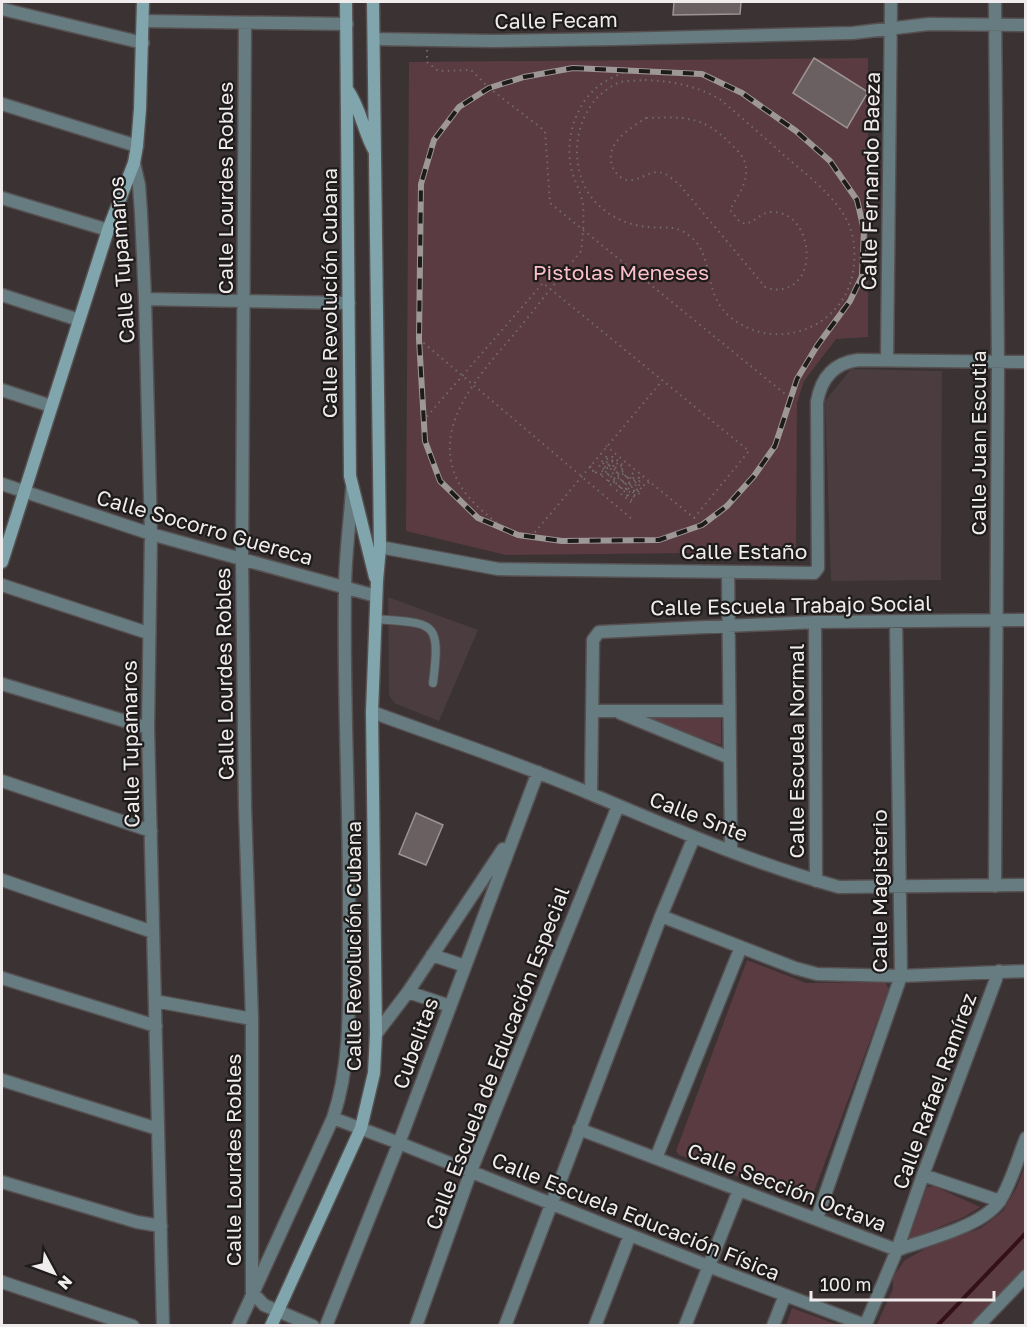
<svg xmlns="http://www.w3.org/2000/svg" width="1027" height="1327" font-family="'Golos Text',sans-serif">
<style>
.built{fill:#4a3c3f}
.green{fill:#5a3b41}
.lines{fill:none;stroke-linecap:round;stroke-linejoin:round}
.stream{stroke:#340f19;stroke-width:4}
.building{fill:#6a6062;stroke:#9d9394;stroke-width:1.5}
.lane-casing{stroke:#575051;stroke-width:10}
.street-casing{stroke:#575051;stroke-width:15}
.secondary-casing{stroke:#575051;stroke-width:15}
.path{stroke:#726b6c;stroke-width:2;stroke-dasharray:1.5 4.5;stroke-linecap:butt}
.lane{stroke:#667c81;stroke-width:8}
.street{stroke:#667c81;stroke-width:12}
.secondary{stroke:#80a5ac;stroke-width:12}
.rail-casing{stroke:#9d9798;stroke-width:6}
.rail{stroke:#1e1b1b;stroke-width:4;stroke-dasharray:11;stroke-linecap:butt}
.labels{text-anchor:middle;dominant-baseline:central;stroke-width:4.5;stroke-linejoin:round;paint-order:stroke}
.street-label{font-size:21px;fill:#f0ebec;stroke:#1e1b1b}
.park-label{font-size:21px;fill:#fcbec9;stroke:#1e1b1b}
</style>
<rect width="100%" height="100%" fill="#3a3233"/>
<path class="built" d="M851 369 942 371 941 580 831 581 825 401Z
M388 597 478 630 439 721 394 703 389 695Z"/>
<path class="green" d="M868 58V337L836 339 804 381 797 403 796 552 506 555 406 531 409 62Z
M644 718 721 719V745Z
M747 960 806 983 885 982 889 989 811 1200 805 1201 679 1155 676 1151Z
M1025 1165V1270L972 1325 876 1326 893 1289V1277L905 1260 925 1249 981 1228 1003 1211 1017 1187Z
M934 1186 980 1207 964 1217 908 1240 927 1187Z
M792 1308 838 1325H786Z"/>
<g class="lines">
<path class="stream" d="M937 1326 1026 1233"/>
</g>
<path class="building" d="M674 2H741L740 14 673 15Z
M814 58 868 92 847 128 793 93Z
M416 813 443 825 426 865 399 854Z"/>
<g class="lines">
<g class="lane-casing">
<path id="lane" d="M376 619C434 624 441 619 433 683"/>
</g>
<g class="street-casing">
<path id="street" d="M2 9 143 43
M144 21 347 24
M245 23 242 559 245 807 252 1019V1292L264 1305 313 1326
M374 39 495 41 616 39 853 33 929 24 1026 25
M2 104 137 146
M134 163 139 185 141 213 145 299 151 534 148 728 163 1326
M2 198 108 230
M2 295 79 320
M145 299 349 303
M887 360 891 2
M2 390 51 406
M2 484 151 534 376 596
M380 547 498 569 814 573 818 568 817 402C821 378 834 363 858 360L1026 362
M728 572 731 850
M2 585 148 633
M815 622 816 881
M2 684 148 728
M592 711H729
M372 712C445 739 519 763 591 794 672 828 754 864 839 887L1026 885
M620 713 730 758
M2 781 151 831
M591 794 593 640 599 632 815 622 1026 620
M2 880 153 932
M995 886 998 362 995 2
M661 916 795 968 817 974 901 976 1026 971
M432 955 465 966
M2 978 156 1026
M408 992 450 1006
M155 1001 252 1019
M376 1034 408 992 503 849
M2 1080 158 1129
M333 1118C354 1056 348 985 349 920 350 810 343 699 345 589 345 556 350 522 352 489
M579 1129 897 1250C927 1239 985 1226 1001 1199 1012 1180 1018 1158 1026 1138
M656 1158 741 947
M923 1175 1000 1201
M2 1182 137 1222 161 1226
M817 1218 901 976 896 622
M2 1282 133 1326
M238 1326 333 1118 399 1143 708 1266 865 1325
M326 1326 399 1143 538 772
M416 1326 471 1171 618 806
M505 1326 661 916 694 837
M595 1326 630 1235
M685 1326 739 1190
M773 1326 785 1295
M865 1326 897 1250 923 1175 999 971
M978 1326 1026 1276"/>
</g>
<g class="secondary-casing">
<path id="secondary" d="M346 2 350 476 375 577
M347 89C361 108 363 132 375 152
M2 562 108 230 134 163 137 146 140 109 143 2
M271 1326 361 1128 374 1073 376 1034 372 712 377 581 380 547 373 2"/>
</g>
<path class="path" d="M427 50V62L438 71 471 70 489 88 545 131 550 203 790 398
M645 80C672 81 698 86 721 100 743 119 765 138 786 157 808 176 839 199 850 227 854 238 855 252 854 263 851 325 778 356 730 317 702 293 715 257 691 237 675 224 669 229 649 227 633 226 616 220 603 209 563 178 570 104 618 83 625 80 637 81 645 80Z
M646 118C685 117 702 115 731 144 739 152 747 160 746 172 746 186 736 198 730 210L738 220 745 224C754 222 761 213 770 212 817 209 822 302 766 288L679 184C674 181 669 175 663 173 650 169 639 182 627 180 621 179 615 173 613 168 603 144 629 129 646 118Z
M419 339 633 520
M423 421 543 283 749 451 694 518 606 446
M590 466 594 469 593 471 596 470V473L601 474V478L604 474 599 465 606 457H613L624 466H619L622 469 614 479 611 476 613 481 623 471 625 472 613 483 609 481 608 476 611 472 615 475 618 470 615 467 618 464 608 458 602 465 605 473 607 471 604 465 607 462 612 461 615 464 613 466 611 464 606 465 607 468 610 467 609 465 615 470 614 471 611 469 608 473 607 481 611 485 618 483 627 474 628 475 616 490 632 503 633 501 625 494 633 497 640 493 641 487 639 484 638 493 635 495 626 490 623 492 628 486 626 484 620 490 619 489 628 478 629 483 635 476 632 473 630 479
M628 488 634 493 637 490 635 486
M626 490 637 477 639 478 631 488 634 491V487L639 481 645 486 649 482
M506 530C488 516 465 499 456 477 431 420 488 366 521 326 541 301 561 276 581 251 583 236 584 220 583 205 581 190 571 176 570 161 567 137 575 109 592 92 601 82 615 76 627 71
M531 537 662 381"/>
<use href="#lane" class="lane"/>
<use href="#street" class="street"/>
<use href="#secondary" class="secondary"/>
<g class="rail-casing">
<path id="rail" d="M573 68 702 74 742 93 796 131 830 161 857 200 864 230 862 276 850 301 817 346 797 379 775 446 754 476 727 506 702 525 659 540 562 541 518 535 478 518 440 481 425 441 419 339 421 184 434 140 459 107 489 88 524 77Z"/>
</g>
<use href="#rail" class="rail"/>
</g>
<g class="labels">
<g class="street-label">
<text transform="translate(556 20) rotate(-1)">Calle Fecam</text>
<text transform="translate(870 181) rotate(-89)">Calle Fernando Baeza</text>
<text transform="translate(225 188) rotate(-90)">Calle Lourdes Robles</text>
<text transform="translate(121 260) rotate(-94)">Calle Tupamaros</text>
<text transform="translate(329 293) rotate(-90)">Calle Revolución Cubana</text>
<text transform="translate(978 443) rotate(-90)">Calle Juan Escutia</text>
<text transform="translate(205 527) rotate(16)">Calle Socorro Guereca</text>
<text x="744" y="551">Calle Estaño</text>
<text transform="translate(791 605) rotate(-1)">Calle Escuela Trabajo Social</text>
<text transform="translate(224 674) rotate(-91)">Calle Lourdes Robles</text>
<text transform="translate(130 744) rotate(-91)">Calle Tupamaros</text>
<text transform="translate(796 751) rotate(-90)">Calle Escuela Normal</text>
<text transform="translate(699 816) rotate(21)">Calle Snte</text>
<text transform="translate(879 891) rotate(-90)">Calle Magisterio</text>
<text transform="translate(353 946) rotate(-90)">Calle Revolución Cubana</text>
<text transform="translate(415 1043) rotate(-70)">Cubelitas</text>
<text transform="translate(497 1058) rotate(-69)">Calle Escuela de Educación Especial</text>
<text transform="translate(934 1091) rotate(-70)">Calle Rafael Ramírez</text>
<text transform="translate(233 1160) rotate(-90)">Calle Lourdes Robles</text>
<text transform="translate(787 1187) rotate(21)">Calle Sección Octava</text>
<text transform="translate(636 1216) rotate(22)">Calle Escuela Educación Física</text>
</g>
<g class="park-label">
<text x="621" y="272">Pistolas Meneses</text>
</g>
</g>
<rect width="1027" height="1327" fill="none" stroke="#f0ebec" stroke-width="6"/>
<g transform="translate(54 1273) rotate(131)" stroke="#1e1b1b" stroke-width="4.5" paint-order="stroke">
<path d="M0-4.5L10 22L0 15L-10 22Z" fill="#f0ebec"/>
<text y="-9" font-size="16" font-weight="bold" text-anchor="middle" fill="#f0ebec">N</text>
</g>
<path d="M811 1291v9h183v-9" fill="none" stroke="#f0ebec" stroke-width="3"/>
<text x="820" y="1291" font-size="18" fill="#f0ebec" stroke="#1e1b1b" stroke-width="4.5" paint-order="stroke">100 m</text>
</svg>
